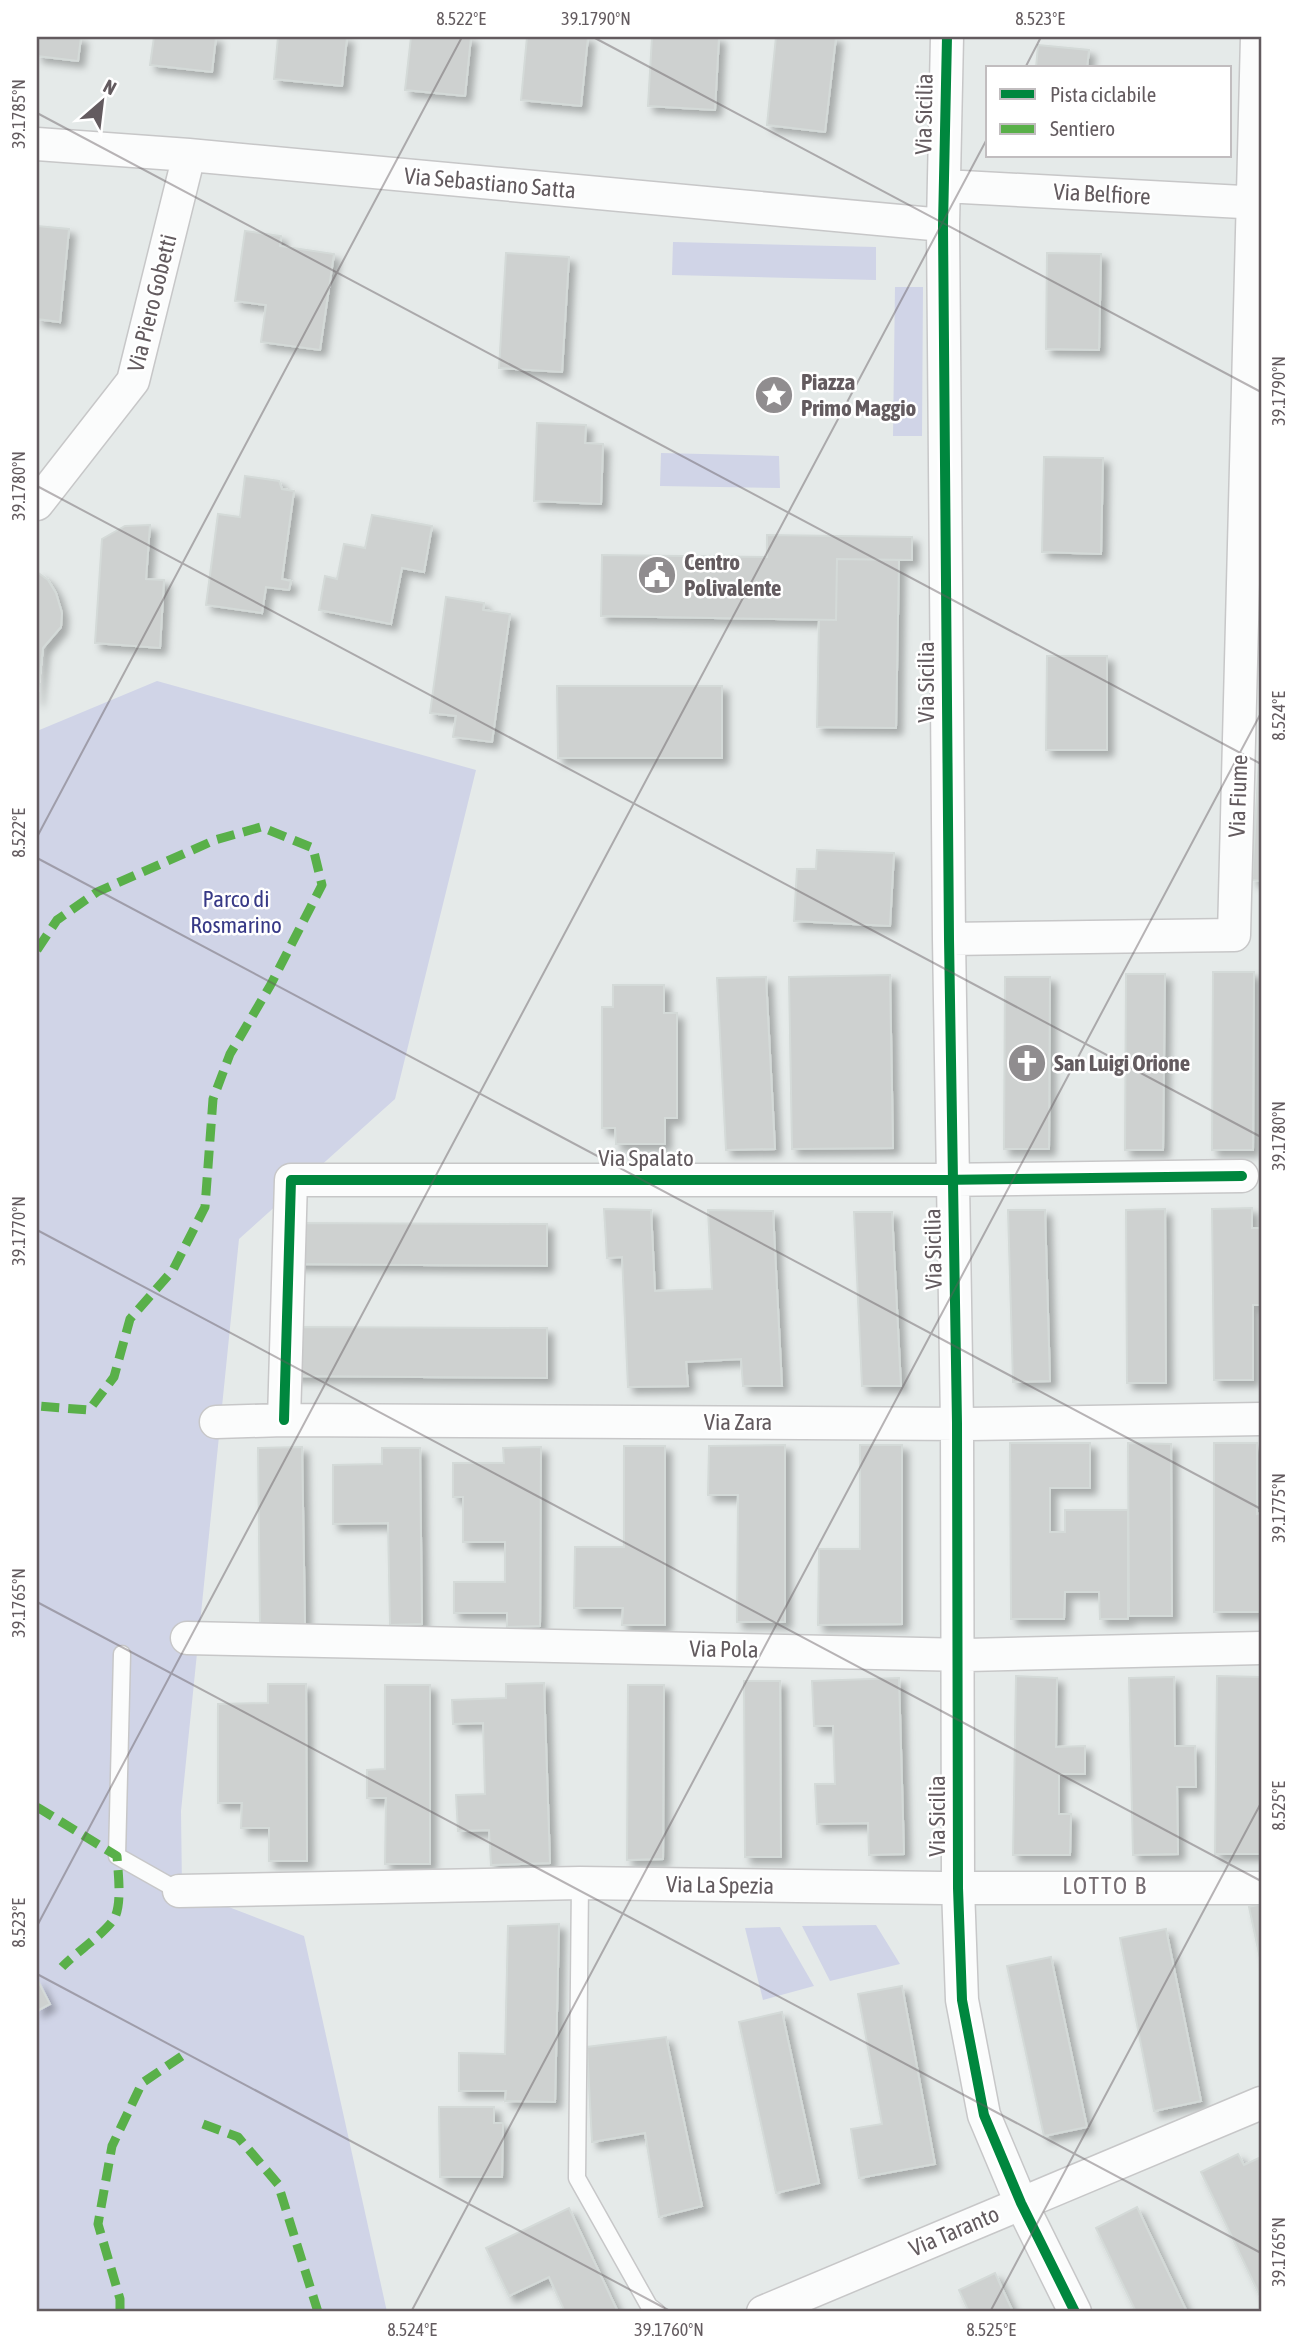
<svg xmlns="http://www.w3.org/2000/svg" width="1298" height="2349" font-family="'Asap Condensed',sans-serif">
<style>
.green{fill:#d0d4e7}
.building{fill:#ced1d0;stroke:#d4dad8;stroke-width:2;filter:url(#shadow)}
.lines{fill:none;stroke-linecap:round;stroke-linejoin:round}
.service-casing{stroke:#c7c7c8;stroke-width:19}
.minor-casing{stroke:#c7c7c8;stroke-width:35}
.service{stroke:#fbfcfc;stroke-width:16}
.minor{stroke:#fbfcfc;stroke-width:32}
.quiet{stroke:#59b049;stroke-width:9;stroke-dasharray:18 9;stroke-linecap:butt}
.cycleway-casing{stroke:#fff;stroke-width:15}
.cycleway{stroke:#00873e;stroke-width:10}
.ticks{fill:none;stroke:#635b5f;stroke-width:2;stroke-opacity:0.45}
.labels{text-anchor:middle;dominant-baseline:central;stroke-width:5;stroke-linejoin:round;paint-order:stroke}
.street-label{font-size:23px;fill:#635b5f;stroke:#fff}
.poi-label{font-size:23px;font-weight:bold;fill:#635b5f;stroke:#fff;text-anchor:start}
.park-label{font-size:23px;fill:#373986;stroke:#fff}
.neighbourhood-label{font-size:24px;letter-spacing:2px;fill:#756c71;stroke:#fff}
.neatline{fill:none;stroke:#635b5f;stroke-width:2.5}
.ticks-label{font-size:18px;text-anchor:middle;fill:#635b5f}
</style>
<defs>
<filter id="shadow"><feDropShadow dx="6" dy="6" stdDeviation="3.5" flood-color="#0004"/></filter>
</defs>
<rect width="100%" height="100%" fill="#e5eae9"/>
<path class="green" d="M673 242 876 247V280L672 275Z
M895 287H923L922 436H893Z
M661 453 779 456 780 488 660 486Z
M157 681 476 770 395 1099 239 1239 181 1811 182 1889 304 1936 387 2312H37V731Z
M876 1925 900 1964 830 1981 802 1926Z
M780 1927 814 1986 763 2000 745 1928Z"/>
<path class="building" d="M37 37H81L78 61 37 56Z
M154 37H216L212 72 150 65Z
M278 37H347L342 86 274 79Z
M411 37H471L465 96 405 90Z
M527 37H588L581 106 521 100Z
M652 37H719L715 110 648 106Z
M776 37H836L825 132 767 125Z
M1038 45 1089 50 1087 68H1036Z
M37 226 69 229 60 322 37 319Z
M245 231 281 236 280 246 334 254 320 350 261 342 266 305 235 301Z
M506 253 569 257 562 372 499 368Z
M1047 253 1101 254 1099 350 1046 349Z
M537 423 586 425 585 443 603 444 601 504 534 501Z
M1044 457 1103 458 1101 554 1042 552Z
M245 476 279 481 282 489 294 491 282 579 291 581 289 590 266 587 262 613 206 605 218 514 240 517Z
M372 515 432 526 424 572 402 568 391 624 319 610 325 576 337 579 344 544 365 548Z
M150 525 146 579 164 580 160 648 95 643 102 539 125 526Z
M767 535 912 537V560L837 559 836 620 601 616 602 555 767 557Z
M837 559 899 560 896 728 817 727 819 620H836Z
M37 572 48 580 56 593 62 613 61 627 43 648 37 701Z
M446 597 484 603 483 610 510 614 492 742 453 737 456 716 430 713Z
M1047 656H1107V750H1046Z
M557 686H722V758H558Z
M1261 725V881L1252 880Z
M817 850 894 853 890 926 794 921 797 869H816Z
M1213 972H1254L1253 1150H1212Z
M1126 974H1165L1163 1150H1125Z
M890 975 893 1148 792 1149 789 977Z
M766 977 775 1149 726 1150 717 978Z
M1005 977H1050L1049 1149H1004Z
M613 985H664V1013H677V1118H665V1144H616L615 1128H602V1007H613Z
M1252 1208V1228H1261V1305H1253V1380H1214L1212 1209Z
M604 1209 651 1210 655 1291 712 1289 708 1210 773 1211 782 1386H743L741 1359 686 1362 688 1386 628 1387 622 1257 607 1258Z
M1165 1209 1166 1383H1127L1126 1210Z
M1008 1210H1045L1050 1381 1013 1382Z
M854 1212H892L901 1386H862Z
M292 1223 547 1224V1266L292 1264Z
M292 1327 547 1328V1378L292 1376Z
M1010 1443H1090V1488H1050V1532H1065V1510H1128V1619H1100L1099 1592H1065L1064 1619H1011Z
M1128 1443 1171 1444 1172 1616H1129Z
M1214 1443H1257V1514L1261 1513 1259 1612H1214Z
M785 1445V1622H737L738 1495H708L709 1446Z
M860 1445H902V1624L818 1625 819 1549H860Z
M624 1446H665V1625H622L623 1608H574L575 1547H624Z
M302 1447 305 1624H260L258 1448Z
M541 1447 540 1626 507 1627V1613H454V1582H505V1542H463V1497H453V1463H504L503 1448Z
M382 1448H420L422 1624 390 1625 388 1523 333 1524V1465L382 1464Z
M1016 1676 1057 1678 1056 1747 1085 1746V1774H1059V1814H1071L1070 1855H1013Z
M1217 1676 1261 1677V1854H1215Z
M1174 1677 1175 1746H1195L1196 1787H1177L1178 1854 1133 1855 1129 1678Z
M899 1678 904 1854 869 1855 868 1823 817 1824 815 1784H835L833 1726H814L812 1681Z
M744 1681H780L781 1857H745Z
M544 1683 550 1863 491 1865 489 1830 458 1831 456 1795 485 1794 483 1723 453 1724 452 1700 506 1698V1684Z
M268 1684H306L307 1861H269V1828H241L242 1803H218V1704L268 1703Z
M385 1685H430V1864H385L386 1798H367V1770L385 1769Z
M628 1685H664L663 1859 627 1860Z
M1261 1904V1963L1249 1907Z
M559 1924 555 2102 505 2101 506 2091H459V2053L505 2054 508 1926Z
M1166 1929 1201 2101 1154 2111 1120 1938Z
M1051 1957 1087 2127 1044 2136 1007 1966Z
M37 1979 50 2004 37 2011Z
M902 1986 935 2164 859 2178 851 2129 882 2124 858 1994Z
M782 2012 819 2183 776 2193 739 2022Z
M666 2037 702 2206 659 2217 645 2133 592 2142 587 2047Z
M439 2107H494V2123H503L502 2177H440Z
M1238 2154 1244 2165 1261 2157V2298L1201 2172Z
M1137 2207 1187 2312H1136L1096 2228Z
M569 2208 618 2312H565L549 2277 509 2296 486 2248Z
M995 2273 1013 2312H969L959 2290Z"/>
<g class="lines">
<g class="service-casing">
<path id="service" d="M122 1654 117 1856 179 1891
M580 1883 577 2178 649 2306 657 2312"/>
</g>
<g class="minor-casing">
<path id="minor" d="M947 37 943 225 949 939 957 1423 958 1888 962 2000 984 2115 1021 2203 1075 2312
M37 144 189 155 943 225
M944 186 1261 203
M37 504 133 381 189 155
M949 939 1234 935 1257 37
M284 1420 291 1180H937L1242 1176
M216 1422 284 1420 968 1424 1261 1419
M187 1638 967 1655 1261 1648
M179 1891 580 1883 942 1888H1261
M763 2312 1261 2103"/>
</g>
<use href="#service" class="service"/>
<use href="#minor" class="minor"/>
<path class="quiet" d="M37 950 57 920 97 892 215 840 261 827 313 848 322 885 270 986 230 1054 213 1099 205 1207 173 1270 130 1319 114 1377 89 1410 37 1406
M37 1807 117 1856C118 1872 122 1902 115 1917 107 1932 75 1953 62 1967
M203 2124 238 2137 278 2184 318 2312
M120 2312V2299L98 2224 112 2146 142 2083 188 2052"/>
<g class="cycleway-casing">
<path id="cycleway" d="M947 37 943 225 949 939 957 1423 958 1888 962 2000 984 2115 1021 2203 1075 2312
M284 1420 291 1180H937L1242 1176"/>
</g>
<use href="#cycleway" class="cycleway"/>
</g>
<path class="ticks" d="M593 37 1261 392M1025 68 1041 37M37 113 1261 764M37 486 1261 1137M37 837 462 37M37 858 1261 1509M37 1230 1261 1881M37 1602 1261 2253M37 1926 988 137M37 1974 672 2312M411 2312 1261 713M990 2312 1261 1803"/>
<defs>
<g id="sight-disc" transform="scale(2.0125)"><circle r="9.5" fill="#908d8f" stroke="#fff"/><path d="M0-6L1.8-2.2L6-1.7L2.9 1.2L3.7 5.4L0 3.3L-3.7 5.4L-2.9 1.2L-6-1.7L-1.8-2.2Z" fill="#fff"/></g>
<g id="civic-disc" transform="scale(2.0125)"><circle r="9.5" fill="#908d8f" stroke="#fff"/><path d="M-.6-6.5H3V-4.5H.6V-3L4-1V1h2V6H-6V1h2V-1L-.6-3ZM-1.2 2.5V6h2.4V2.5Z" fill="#fff"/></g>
<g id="church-disc" transform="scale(2.0125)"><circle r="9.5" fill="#908d8f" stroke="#fff"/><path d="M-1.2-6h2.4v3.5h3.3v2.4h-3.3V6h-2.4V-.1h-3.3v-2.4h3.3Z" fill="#fff"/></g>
</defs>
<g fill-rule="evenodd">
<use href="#sight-disc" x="774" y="395"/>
<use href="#civic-disc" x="657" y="575"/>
<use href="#church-disc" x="1027" y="1063"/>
</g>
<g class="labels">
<g class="street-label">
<text transform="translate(924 114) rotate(-89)">Via Sicilia</text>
<text transform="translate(490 183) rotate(5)">Via Sebastiano Satta</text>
<text transform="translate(1102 194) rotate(3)">Via Belfiore</text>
<text transform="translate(152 303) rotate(-76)">Via Piero Gobetti</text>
<text transform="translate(926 682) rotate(-90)">Via Sicilia</text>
<text transform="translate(1238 796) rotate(-88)">Via Fiume</text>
<text x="646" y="1158">Via Spalato</text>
<text transform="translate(933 1249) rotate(-91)">Via Sicilia</text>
<text x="738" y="1422">Via Zara</text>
<text transform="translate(724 1649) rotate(1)">Via Pola</text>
<text transform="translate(937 1816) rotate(-90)">Via Sicilia</text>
<text transform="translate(720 1885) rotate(1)">Via La Spezia</text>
<text transform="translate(954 2231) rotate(-23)">Via Taranto</text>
</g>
<g class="poi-label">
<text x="801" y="382">Piazza<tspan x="801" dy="26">Primo Maggio</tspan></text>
<text x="684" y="562">Centro<tspan x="684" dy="26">Polivalente</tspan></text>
<text x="1054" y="1063">San Luigi Orione</text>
</g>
<g class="park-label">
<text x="236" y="899">Parco di<tspan x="236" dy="26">Rosmarino</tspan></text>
</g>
<g class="neighbourhood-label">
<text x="1105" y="1885">LOTTO B</text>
</g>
</g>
<rect width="1298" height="2349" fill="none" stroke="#ffffff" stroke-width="77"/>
<rect x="986" y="66" width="245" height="91" fill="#ffffff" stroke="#c1bdbf" stroke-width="2"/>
<rect x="1000" y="89" width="35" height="10" fill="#00873e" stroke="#c1bdbf" stroke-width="2"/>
<text x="1050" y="102" font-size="21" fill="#635b5f">Pista ciclabile</text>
<rect x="1000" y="124" width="35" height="10" fill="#59b049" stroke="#c1bdbf" stroke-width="2"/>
<text x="1050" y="136" font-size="21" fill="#635b5f">Sentiero</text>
<g transform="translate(102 102) rotate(28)" stroke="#ffffff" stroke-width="5" paint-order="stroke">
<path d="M0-5L12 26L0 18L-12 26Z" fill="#635b5f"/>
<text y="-10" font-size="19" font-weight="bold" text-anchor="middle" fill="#635b5f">N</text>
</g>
<rect x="38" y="38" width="1222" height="2272" class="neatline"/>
<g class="ticks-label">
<text x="461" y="25">8.522°E</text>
<text x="596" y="25">39.1790°N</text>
<text x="1040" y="25">8.523°E</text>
<text transform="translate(19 114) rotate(-90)" y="6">39.1785°N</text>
<text transform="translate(1279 391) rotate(-90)" y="6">39.1790°N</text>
<text transform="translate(19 486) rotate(-90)" y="6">39.1780°N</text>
<text transform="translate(1279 716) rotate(-90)" y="6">8.524°E</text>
<text transform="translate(19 833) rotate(-90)" y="6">8.522°E</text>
<text transform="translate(1279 1136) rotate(-90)" y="6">39.1780°N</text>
<text transform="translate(19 1231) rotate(-90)" y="6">39.1770°N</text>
<text transform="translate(1279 1508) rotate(-90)" y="6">39.1775°N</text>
<text transform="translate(19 1603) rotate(-90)" y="6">39.1765°N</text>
<text transform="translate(1279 1806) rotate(-90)" y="6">8.525°E</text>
<text transform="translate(19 1923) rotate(-90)" y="6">8.523°E</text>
<text transform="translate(1279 2252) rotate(-90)" y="6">39.1765°N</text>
<text x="412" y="2336">8.524°E</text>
<text x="669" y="2336">39.1760°N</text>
<text x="991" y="2336">8.525°E</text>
</g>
</svg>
